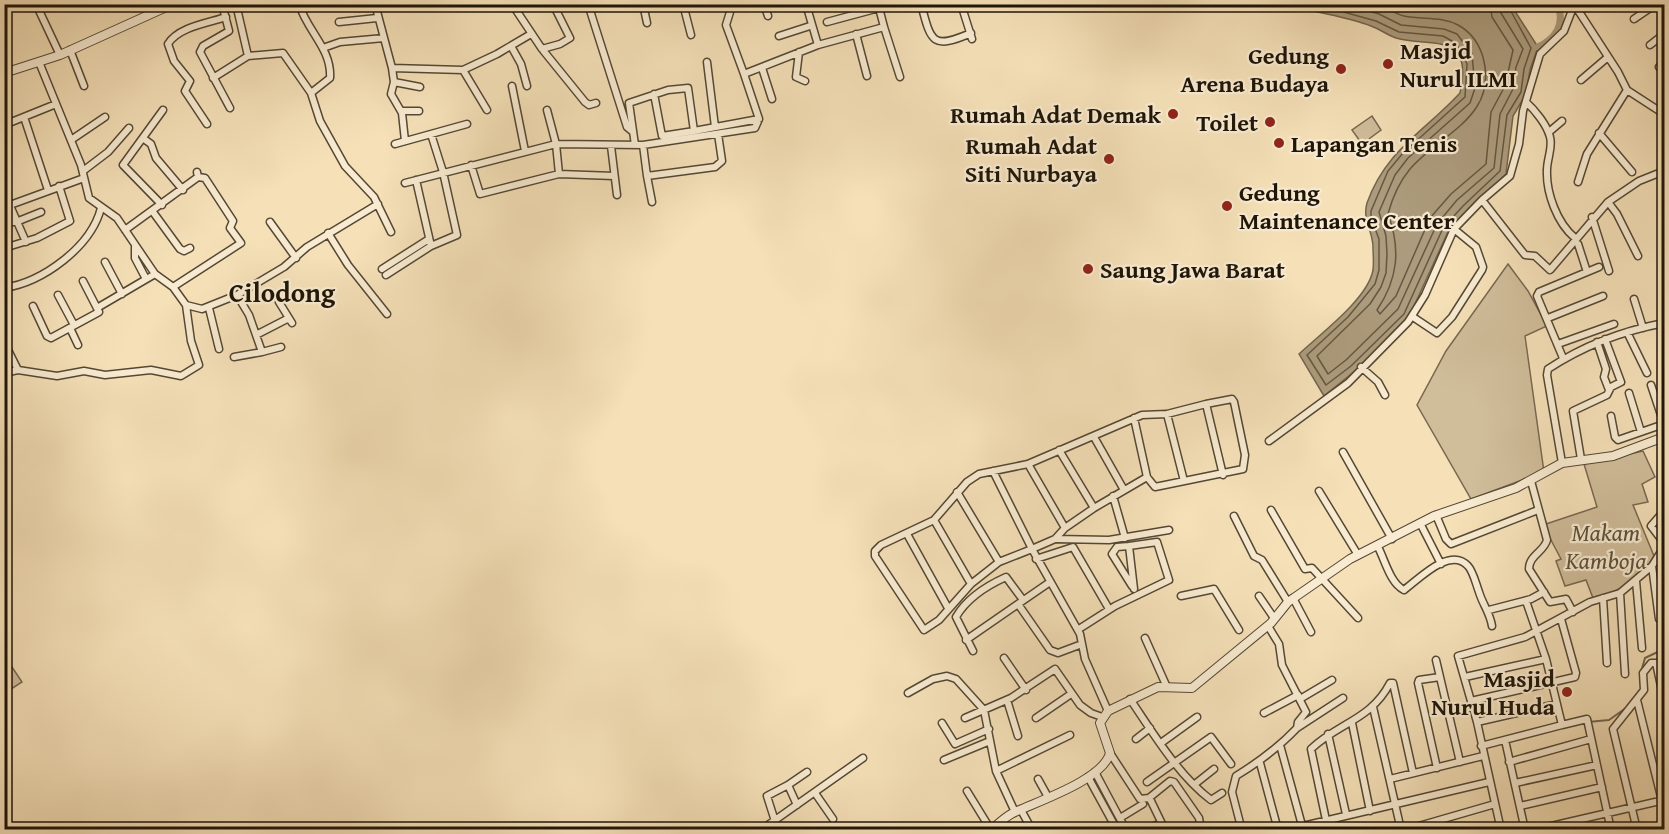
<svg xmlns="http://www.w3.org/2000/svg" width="1669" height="834" font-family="'Gentium Book Plus',serif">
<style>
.green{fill:#d0bd9a;stroke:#776951;stroke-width:1.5}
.water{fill:#ac9b7c;stroke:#73654e;stroke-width:1.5}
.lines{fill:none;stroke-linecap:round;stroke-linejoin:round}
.shore{stroke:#655842;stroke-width:1.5}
.stream{stroke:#73654e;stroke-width:2}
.canal{stroke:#ac9b7c;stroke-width:7}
.minor-casing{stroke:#544834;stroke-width:9}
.tertiary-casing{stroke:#544834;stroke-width:10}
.minor{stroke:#f8ebd1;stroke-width:6}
.tertiary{stroke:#f8ebd1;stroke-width:8}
.poi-dot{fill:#8f2418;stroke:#f8ebd1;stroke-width:2}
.labels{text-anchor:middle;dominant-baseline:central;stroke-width:4.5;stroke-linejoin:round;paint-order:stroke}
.poi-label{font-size:24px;font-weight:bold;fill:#1e1508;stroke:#f8ebd1;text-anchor:end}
.park-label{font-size:24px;font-style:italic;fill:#5c503b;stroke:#f8ebd1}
.quarter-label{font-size:27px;font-weight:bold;fill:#1e1508;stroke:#f8ebd1}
</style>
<rect width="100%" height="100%" fill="#f5e0b8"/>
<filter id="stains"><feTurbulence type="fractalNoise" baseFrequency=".00333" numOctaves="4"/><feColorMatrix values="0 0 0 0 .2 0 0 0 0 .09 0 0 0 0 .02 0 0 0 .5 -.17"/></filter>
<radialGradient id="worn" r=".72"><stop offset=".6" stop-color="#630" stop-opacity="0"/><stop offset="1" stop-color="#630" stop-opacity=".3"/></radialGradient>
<path class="green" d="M1372 116 1381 130 1362 144 1352 130Z
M1508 264 1528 291 1547 326 1525 336 1544 472 1471 499 1417 405 1446 351Z
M1643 451 1655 477 1642 484 1648 502 1633 505 1654 556C1642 580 1618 592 1593 598L1586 580 1565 586 1556 561 1561 559 1543 525 1597 507 1584 464Z
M4 655 22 682 5 693H4Z"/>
<path class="water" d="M1309 5H1511L1538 47 1530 70 1526 94 1513 116 1506 174 1448 232 1409 317 1355 371 1324 396 1299 354C1320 334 1368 299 1373 270 1374 262 1373 254 1373 247 1373 231 1362 220 1367 203 1386 150 1424 132 1460 93 1474 30 1432 48 1396 38 1387 35 1380 29 1371 26 1352 18 1330 15 1309 10Z"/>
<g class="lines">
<path class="shore" d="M1315 4 1376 21 1399 32 1443 36 1452 41 1462 51 1467 64 1465 97 1403 153 1388 171 1371 211V218L1379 239V270L1375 284 1348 317 1307 355 1326 385 1351 366 1404 314 1443 228 1463 206 1500 171 1507 115 1521 92 1524 69 1531 48 1507 4
M1346 4 1379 14 1401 25 1444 29 1457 34 1472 54 1475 88 1470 103 1408 158 1395 175 1379 212 1386 236 1387 254 1386 273 1381 287 1370 304 1317 356 1328 374 1346 360 1398 309 1437 224 1457 200 1494 168 1500 114 1513 89 1516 67 1523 49 1501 13 1499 4
M1379 4C1388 8 1395 14 1404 16 1423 20 1441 16 1458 25 1471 32 1479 44 1483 57 1499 117 1441 133 1410 169 1400 181 1392 199 1388 214 1401 249 1398 279 1377 310L1380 314 1396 296 1430 218 1451 194 1486 164 1491 112 1505 86 1513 50 1492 17 1490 4"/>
<path class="stream" d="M1641 672 1645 658 1664 649
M1588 722 1609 720 1626 708"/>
<path class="canal" d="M1538 47C1556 38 1565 25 1558 4"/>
<g class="minor-casing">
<path id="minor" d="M36 4 60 55
M222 4 229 31 203 46 200 52 230 108
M236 4 248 56
M299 4C307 31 332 49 330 78L311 93 320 121 345 166 374 197 391 232
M375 4 392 68 394 82 391 94 402 113 405 141
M512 4 542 49 585 102 589 105 596 103
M588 4 627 127 633 132
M643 4 647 23
M683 4 691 35
M727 4 730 12 726 25 744 74
M764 4 768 16
M806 4 818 45
M921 4C931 42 932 50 971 33
M961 4 972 39
M1574 4 1618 72 1627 90 1664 114
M1634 19 1656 4
M339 22 377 18
M827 22 879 8
M884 27 900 77
M856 34 867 76
M779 36 810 26
M1650 45 1664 34
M511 46 521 64 527 86
M323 48 340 42 384 38
M542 49 560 44 570 38 553 4
M70 50 84 86
M799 52 796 77 805 81
M39 62 81 165 89 198 117 218 155 274 173 287 186 305 202 309 237 295 284 267 307 247 378 204
M707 62 715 127
M1659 67 1664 69
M392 68 463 70 497 54 531 34
M762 68 772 99
M463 70 487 110
M213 78 248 56 283 53 311 93
M1581 80 1608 57
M394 82 420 87
M512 86 525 151
M654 94 662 136 694 131
M1526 102C1535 110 1547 125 1550 137 1553 147 1547 159 1547 170 1546 193 1557 223 1575 238
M547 110 556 144 559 174 614 176
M402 111H419
M24 117 48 190
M207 124 185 91 190 81 174 61 168 44C178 27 208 23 226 17
M4 125 56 104
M1549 132 1562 121
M1599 133 1632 172
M144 139 151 144 156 158 183 190
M71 140 105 117
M395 144 467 124
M635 145 629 103 668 90 688 88 694 131 759 119
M643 145 647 176 715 167 722 161 718 134
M611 146 617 195
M471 165 480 194 559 174
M83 171 108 152 129 128
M647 176 652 202
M416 180 431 246 457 235 443 172 431 134
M1578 182 1587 154 1627 90
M405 183 556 144 643 145 755 128 759 119 744 74 818 45 884 27 878 4
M4 192 26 242
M1482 200 1510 176 1519 144 1523 111 1540 54 1564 31 1574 5
M1608 202 1617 214 1638 256
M10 205 84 178
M162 205 123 165 163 110
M153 212 180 249 184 251 190 248
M1592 217 1609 271
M4 222H16L41 212
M270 222 296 258
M125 230 198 177 197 172
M328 233 348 265 387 314
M135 247V258L146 279
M4 248 37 238 70 221 59 186
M105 262 122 294
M382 269 429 239
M1587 272 1599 267
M386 275 431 246
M173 287 241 243 230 228 233 221 205 178 198 177
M4 288C43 282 91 247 101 208
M58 295 74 325
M1634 299 1643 328
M279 302 292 323
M33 306 47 336 51 338 99 312 83 281
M97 308 155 274
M209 308 219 349
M1413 317 1437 333 1452 317 1482 270 1483 267 1476 247 1454 229
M1548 318 1603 296
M70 328 78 345
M1627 332 1647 373
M256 335 289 318
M4 342 18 370 57 376 84 371 105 375 151 370 181 376 199 365 191 341 186 305
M1597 342 1606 369 1604 377 1609 390
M1558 344 1614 324
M262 352 281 347
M234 357 262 352 249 315 237 295
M1563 358 1537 296 1539 292 1587 272 1578 244
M1361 367 1378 382 1385 395
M4 373 18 370
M1629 393 1641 432
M1167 414 1184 481
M1611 416 1615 437 1618 440 1664 424 1651 385
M1094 437 1124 490
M1269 441 1348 383 1408 322 1425 295 1454 229 1482 200 1525 255 1535 256 1550 270 1608 202 1639 181 1664 171
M1059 450 1094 508
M1343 452 1392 539
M1581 459 1573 411 1607 395 1611 387 1621 382 1605 339
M1562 463 1547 375 1548 369C1583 346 1622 331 1664 323
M1028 464 1065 528
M1147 477 1155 487 1243 469 1245 455 1234 402 1232 399 1206 404
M1531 481 1547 540C1544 552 1529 555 1529 569L1550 602 1566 599 1573 612
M1319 491 1358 555
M957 492 999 562
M1113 496 1125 538
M1271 510 1305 569 1312 568 1358 618
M1664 511 1651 526 1664 543
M1436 515 1446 539 1451 544 1538 510
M1234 516 1254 556 1262 560 1288 602
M934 520 971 584 939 620 924 630 875 556V551L881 545 934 520 967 482 979 474 1028 464 1142 415 1167 414 1206 404 1223 475
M1420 523 1441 564
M907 534 948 608
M1056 539 1109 540 1169 530
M1129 546 1117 547 1112 554 1132 586
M1378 547C1385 560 1390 583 1404 590 1419 579 1450 546 1468 566 1473 571 1476 584 1479 592 1483 605 1490 613 1492 626
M1036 559 1073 547 1109 609
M1652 566 1659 619
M1636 581 1642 648
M1050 582 1018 604 1050 650 1058 653 1082 644 1080 634 1032 549 1055 539 1065 528 1094 508 1147 477 1134 418
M971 584 999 562 1032 549 993 471
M1620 593 1625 674
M1181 596 1214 589 1239 630
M1259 596 1274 618
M1293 598 1311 632
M1603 598 1607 663
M1526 601 1546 659 1562 725 1587 719 1611 830
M1489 610 1531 599 1544 592
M1079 629 1115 606 1169 580 1157 542 1129 546 1134 589
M1145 638 1166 685
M966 640 1018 604
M1082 644 1085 659 1108 711
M973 651 956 617C967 598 986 586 1006 577L1023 600
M1004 658 1026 690
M1436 660 1460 762
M1465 677 1546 659
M1393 683 1413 773
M908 693 933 679 947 676 956 679 984 710 996 771
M1130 699C1153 733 1178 775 1211 800L1222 793
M1300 699 1332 680
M1007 700 1018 736
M1637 700 1664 809
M1471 701 1575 677 1576 673 1561 619
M1373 707 1401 830
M1264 713 1298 695
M965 718 1011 698 1055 669 1080 705 1091 713 1102 717
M1036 718 1071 694
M1477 722 1557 704
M942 723 955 744 989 729
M1352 723 1370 811
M1297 728 1343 698
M1328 734 1346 814
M1136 739 1150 728
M1505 740 1525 830
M1161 743 1197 717
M1280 745 1303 829
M1481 746 1562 725
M1110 753 1140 799 1149 798 1151 801 1165 830
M944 760 990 741
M1509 762 1591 739
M1260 763 1278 830
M1437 768 1418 683 1419 680 1440 677
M1095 772 1126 830
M1656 776 1664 774
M1088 777 1117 830
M1038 779 1048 797
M1390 779 1483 756
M1147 782 1211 737 1231 764
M1515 783 1597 765
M1195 784 1214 769
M967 791 991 830
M815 793 833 819
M1149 798 1170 781 1174 782 1199 818 1201 830
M797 805 788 785 807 772
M1520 806 1602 787
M1021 810 1032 830
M1015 812 996 771 1070 735
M774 818 767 796 788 785
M1120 818 1143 804
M1583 819 1585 830
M1326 820 1311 749C1338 723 1371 720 1390 683H1393
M1240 823 1232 792 1236 776C1259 762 1278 748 1297 728L1298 722 1306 712 1282 665 1279 644 1268 626
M1303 826 1489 782
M761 830 863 758
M1149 830 1156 825
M1405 830 1495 804
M1501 830 1477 722 1458 656 1525 637 1590 602 1620 593 1652 566 1664 547
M1534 830 1664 800
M1637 830 1613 729 1644 690 1643 673 1651 663H1656L1664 700"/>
</g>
<g class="tertiary-casing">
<path id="tertiary" d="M4 73 60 55 173 4
M991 830C998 824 1005 817 1013 813 1038 801 1103 780 1110 753L1100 723 1108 711 1158 687 1192 688 1271 623 1288 602 1350 559 1434 516 1516 488 1562 463 1613 456 1664 437"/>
</g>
<use href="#minor" class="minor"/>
<use href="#tertiary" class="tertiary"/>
</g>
<g class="poi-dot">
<circle cx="1388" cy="64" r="6"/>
<circle cx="1341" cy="69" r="6"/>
<circle cx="1173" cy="114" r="6"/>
<circle cx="1270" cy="122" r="6"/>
<circle cx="1279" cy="143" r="6"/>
<circle cx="1109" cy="159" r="6"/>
<circle cx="1227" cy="206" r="6"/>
<circle cx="1088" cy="269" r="6"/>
<circle cx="1567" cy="692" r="6"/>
</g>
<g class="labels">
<g class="poi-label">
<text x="1400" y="50" text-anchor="start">Masjid<tspan x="1400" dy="28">Nurul ILMI</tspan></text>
<text x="1329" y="55">Gedung<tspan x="1329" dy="28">Arena Budaya</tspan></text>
<text x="1161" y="114">Rumah Adat Demak</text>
<text x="1258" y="122">Toilet</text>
<text x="1291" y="143" text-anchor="start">Lapangan Tenis</text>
<text x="1097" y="145">Rumah Adat<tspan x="1097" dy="28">Siti Nurbaya</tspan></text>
<text x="1239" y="192" text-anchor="start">Gedung<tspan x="1239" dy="28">Maintenance Center</tspan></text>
<text x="1100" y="269" text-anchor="start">Saung Jawa Barat</text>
<text x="1555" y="678">Masjid<tspan x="1555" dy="28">Nurul Huda</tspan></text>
</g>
<g class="park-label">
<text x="1606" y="532">Makam<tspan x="1606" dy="28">Kamboja</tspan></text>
</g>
<g class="quarter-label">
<text x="282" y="292">Cilodong</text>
</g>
</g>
<rect width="1669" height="834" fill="none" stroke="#f5e0b8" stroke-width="24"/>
<rect x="6" y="6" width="1657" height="822" fill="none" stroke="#1e1508" stroke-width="3"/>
<rect x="12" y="12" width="1645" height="810" fill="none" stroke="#1e1508" stroke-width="1.5"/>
<rect width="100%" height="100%" filter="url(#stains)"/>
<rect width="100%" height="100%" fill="url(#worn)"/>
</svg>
